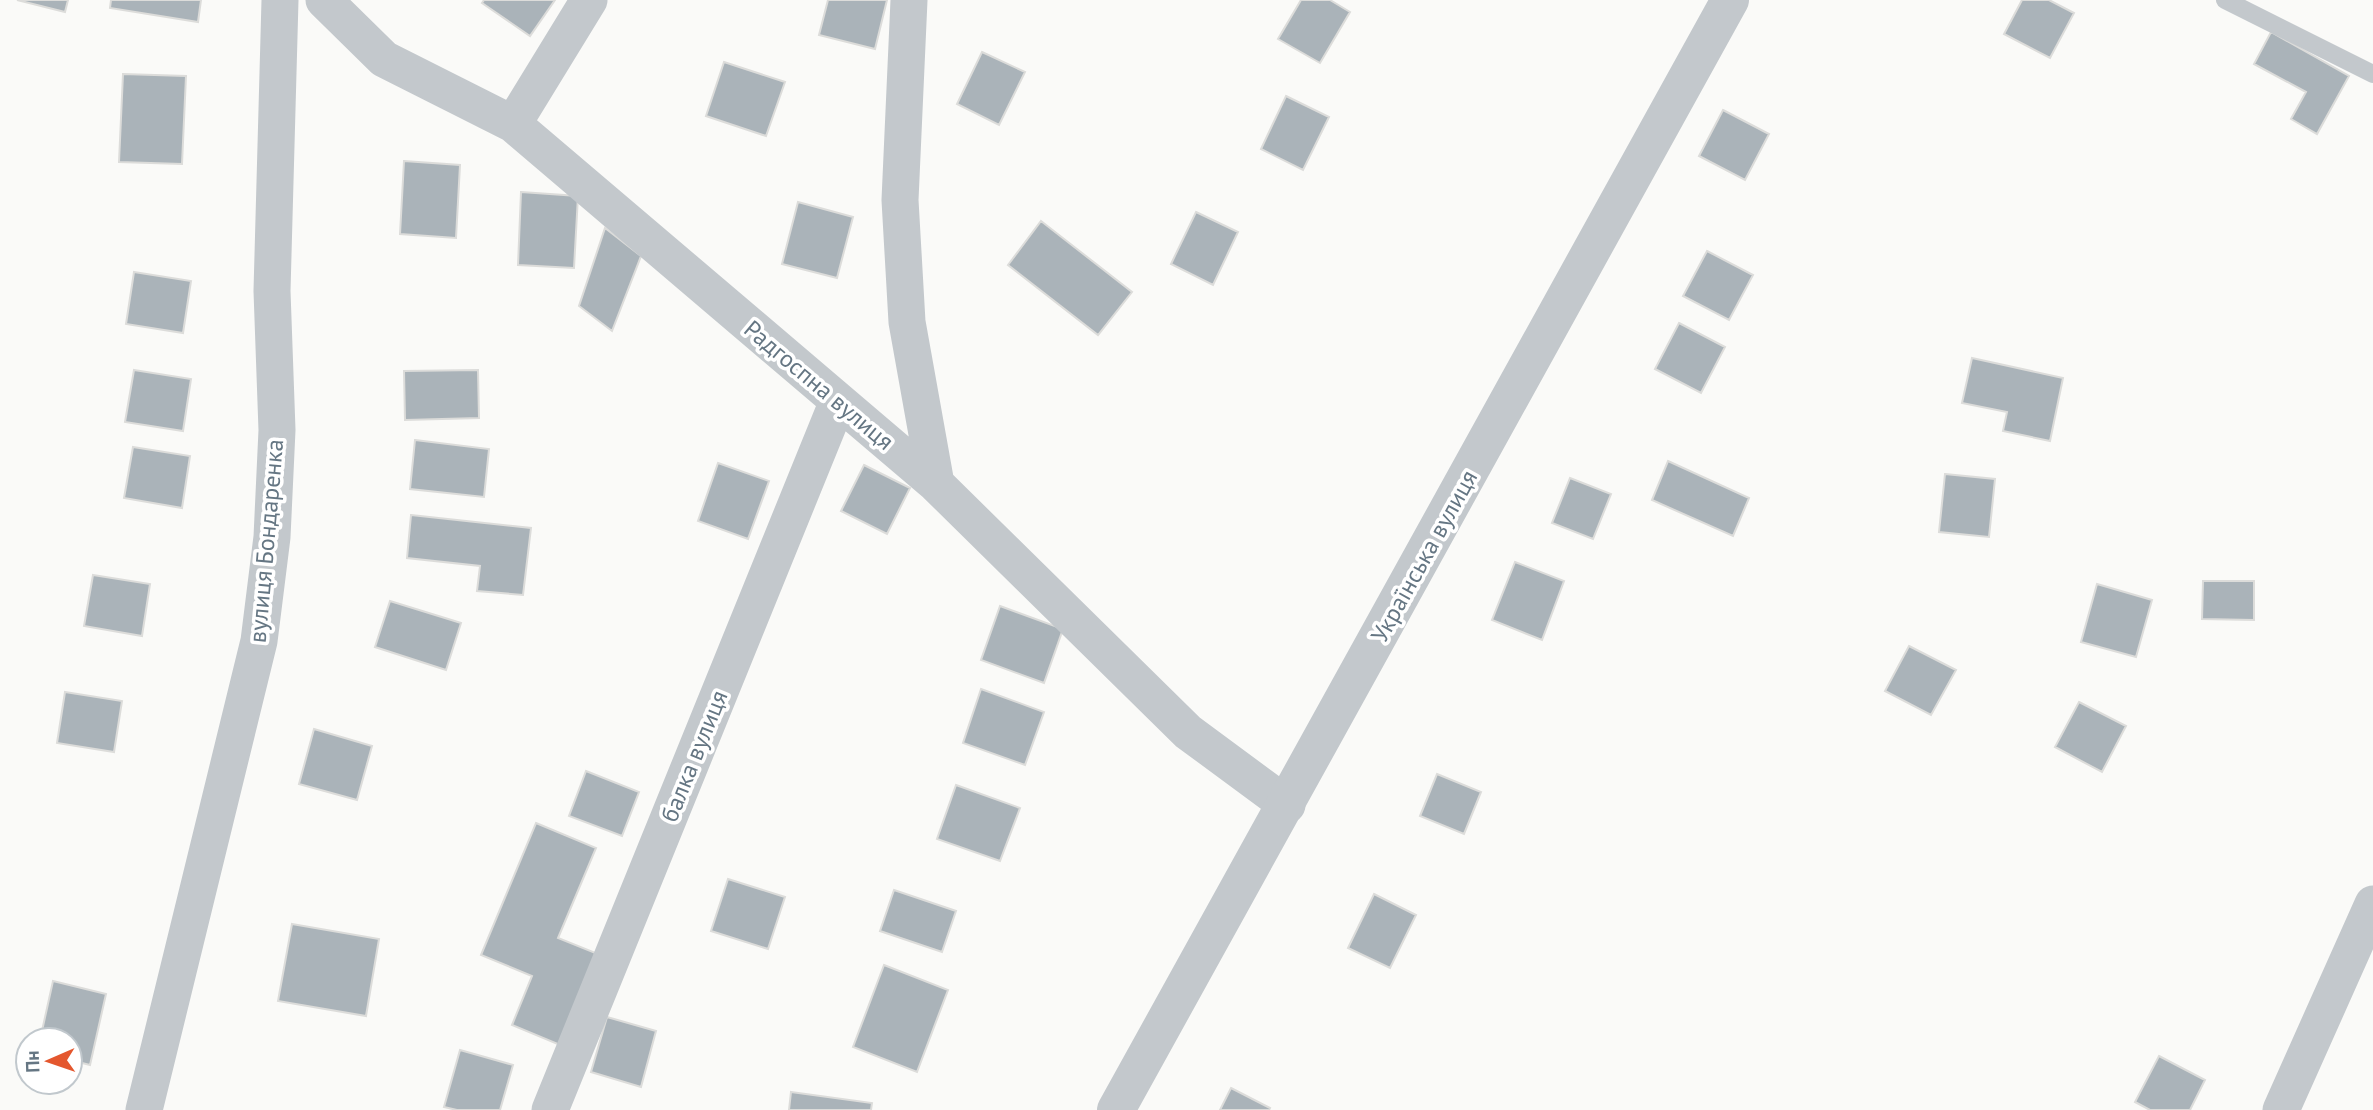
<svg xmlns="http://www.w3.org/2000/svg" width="2373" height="1110" font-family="'PT Sans',sans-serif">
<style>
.building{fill:#aab3b9;stroke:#dcdcda;stroke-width:2}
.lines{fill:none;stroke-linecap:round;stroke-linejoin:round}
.service{stroke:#c3c8cc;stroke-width:18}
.minor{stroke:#c3c8cc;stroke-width:37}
.tertiary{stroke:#c3c8cc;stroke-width:38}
.labels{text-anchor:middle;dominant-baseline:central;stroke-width:7;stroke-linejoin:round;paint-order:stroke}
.street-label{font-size:24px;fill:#657683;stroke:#fff}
</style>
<rect width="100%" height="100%" fill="#fafaf8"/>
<path class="building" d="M17 0H68L65 12Z
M111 0H201L198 22 110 8Z
M484 0H555L530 36 482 3Z
M828 0H887L875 49 819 35Z
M1301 0H1330L1350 12 1320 63 1278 39Z
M2022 0H2049L2074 13 2050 58 2004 34Z
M2271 32 2349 76 2317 134 2291 119 2306 92 2254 64Z
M982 52 1025 72 999 125 957 104Z
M724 62 785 82 766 136 706 116Z
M123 74 186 76 182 164 119 162Z
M1286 96 1329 117 1303 170 1261 149Z
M1723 110 1769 134 1745 180 1699 156Z
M404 161 460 165 456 238 400 234Z
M521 192 578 196 574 268 518 265Z
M798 202 853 217 837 278 782 264Z
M1196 212 1238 232 1213 285 1171 264Z
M1041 221 1132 292 1098 335 1008 265Z
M605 228 641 256 612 331 579 306Z
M1707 251 1753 275 1729 320 1683 296Z
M134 272 191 281 183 333 126 324Z
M1679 323 1725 347 1701 393 1655 369Z
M1972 358 2063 378 2050 441 2003 431 2007 412 1962 403Z
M134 370 191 379 183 431 125 422Z
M478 370 479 418 405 420 404 371Z
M415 440 489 449 484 497 410 489Z
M133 447 190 456 182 508 124 498Z
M1668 461 1749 498 1733 536 1652 500Z
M718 463 769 481 748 539 698 521Z
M864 465 910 488 887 534 841 511Z
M1945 474 1995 479 1989 537 1939 532Z
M1570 478 1611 494 1593 539 1552 523Z
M411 515 531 528 523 595 477 591 480 566 407 558Z
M1515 562 1564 581 1542 640 1492 620Z
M93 575 150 584 142 636 84 626Z
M2203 581H2254V620L2202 619Z
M2097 584 2152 600 2136 657 2081 642Z
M390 601 461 623 446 670 375 647Z
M1000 606 1063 629 1044 683 981 660Z
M1909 646 1956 670 1931 715 1885 691Z
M981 689 1044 712 1025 765 963 743Z
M65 692 122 701 114 752 57 743Z
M2079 702 2126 726 2102 772 2055 747Z
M314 729 372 746 357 800 299 784Z
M586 771 639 792 622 836 569 816Z
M1437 774 1481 792 1464 834 1420 816Z
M956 785 1020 808 1000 861 937 839Z
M536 823 596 848 558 938 598 954 560 1045 512 1025 532 976 481 955Z
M728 879 785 897 768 949 711 931Z
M894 890 956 911 942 952 880 931Z
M1374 894 1416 915 1390 968 1348 948Z
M292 924 379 939 366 1016 278 1001Z
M884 965 948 990 917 1072 853 1047Z
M53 981 106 994 90 1065 70 1060V1040H40Z
M607 1017 656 1031 641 1087 591 1072Z
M460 1050 513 1065 500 1110H457L444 1107Z
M2159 1056 2205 1080 2190 1110H2150L2135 1102Z
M1231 1088 1270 1108 1269 1110H1220Z
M791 1092 872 1103 871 1110H789Z"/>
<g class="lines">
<path class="service" d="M2225 0 2373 74"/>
<path class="minor" d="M324 0 384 59 513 124 936 484 1188 732 1287 805
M909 0 900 200 907 322 936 484
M513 124 589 0
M144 1110 259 641 272 537 277 430 272 291 280 0
M550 1110 838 401
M2281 1110 2373 904"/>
<path class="tertiary" d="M1116 1110 1730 0"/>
</g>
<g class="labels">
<g class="street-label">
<text transform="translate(819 385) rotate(40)">Радгоспна вулиця</text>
<text transform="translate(266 541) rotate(-85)">вулиця Бондаренка</text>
<text transform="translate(1424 556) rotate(-61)">Українська вулиця</text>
<text transform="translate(694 756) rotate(-68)">балка вулиця</text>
</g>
</g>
<g transform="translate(49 1061) rotate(268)"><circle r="33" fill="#ffffff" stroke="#c1c8cd" stroke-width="2"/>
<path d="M0-5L12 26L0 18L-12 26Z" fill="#e4572e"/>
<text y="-10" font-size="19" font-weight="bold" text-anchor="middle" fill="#657683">Пн</text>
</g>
</svg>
